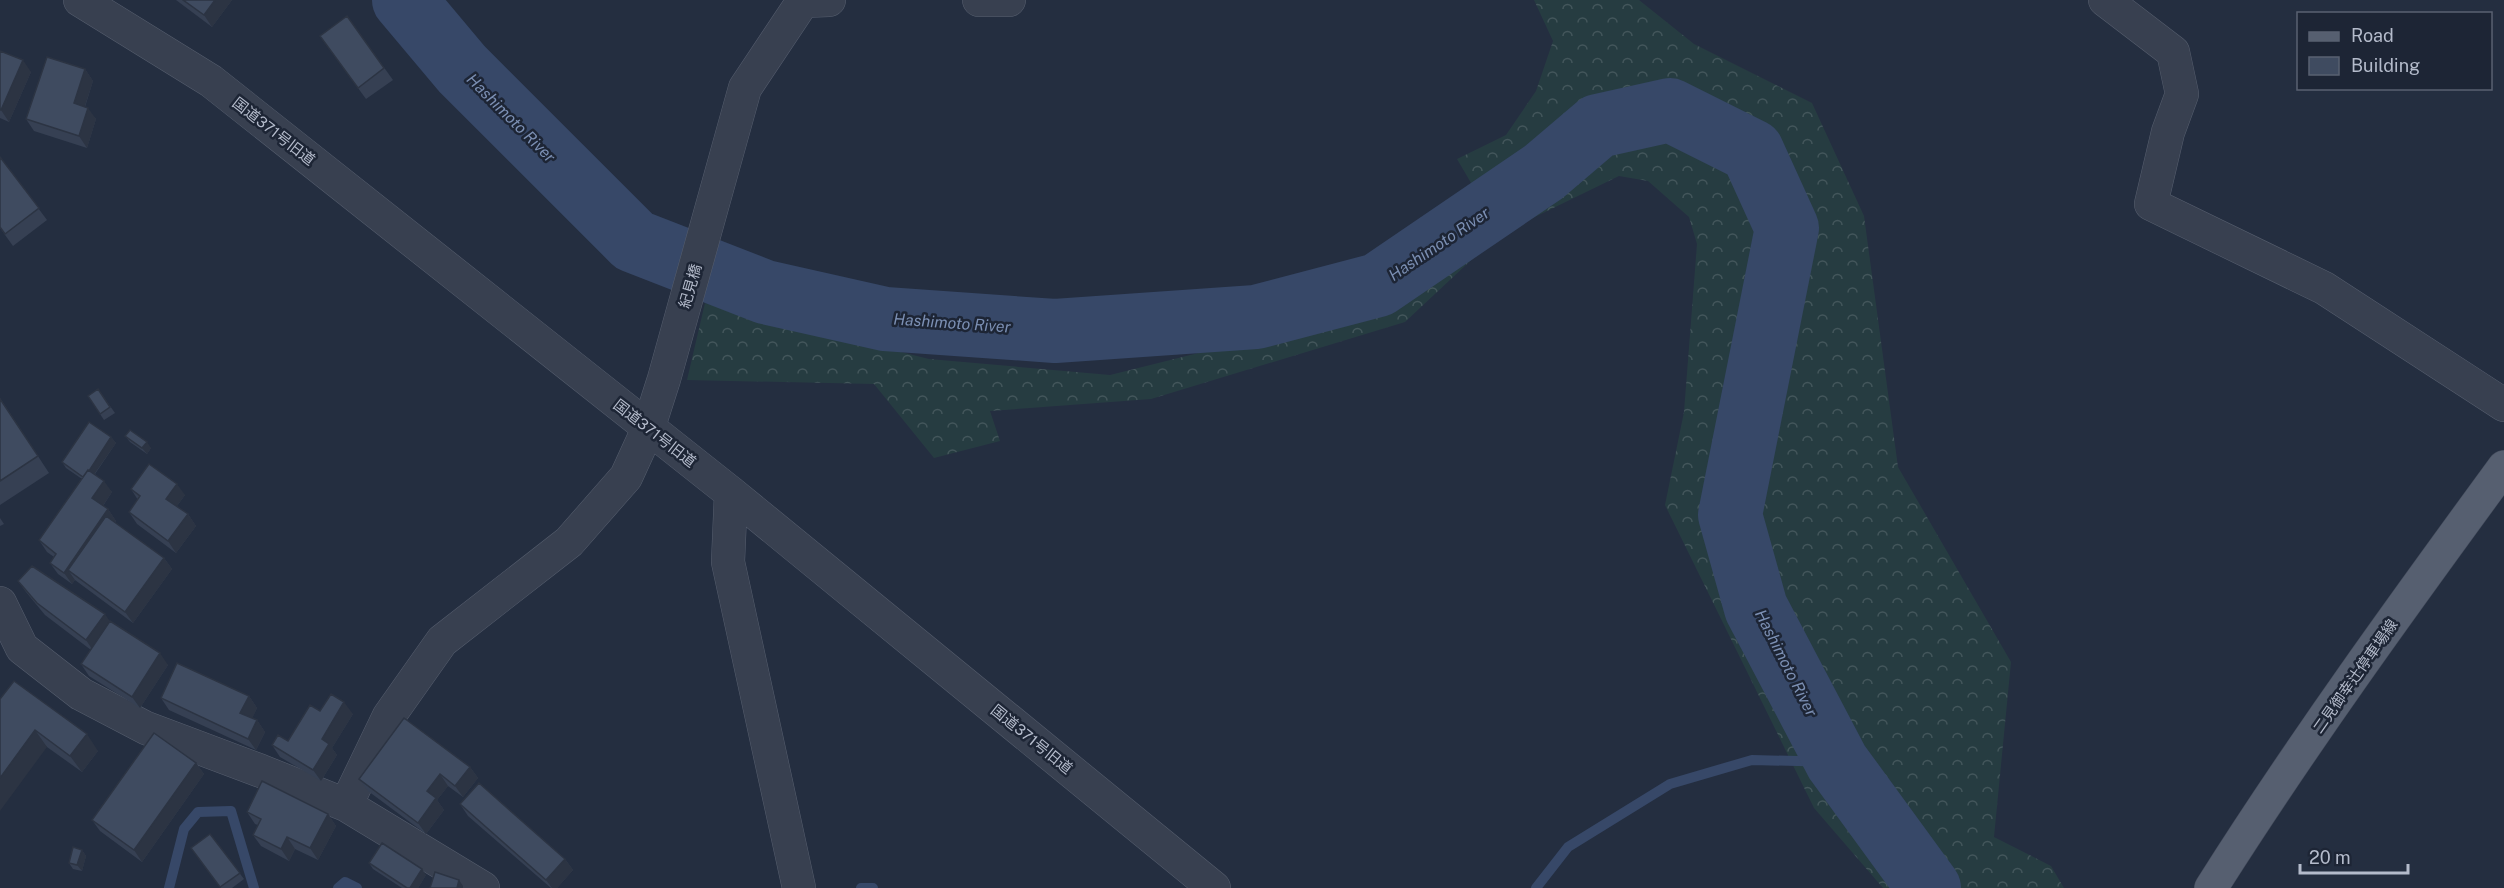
<svg xmlns="http://www.w3.org/2000/svg" width="2504" height="888" font-family="'Public Sans','Noto Sans JP',sans-serif">
<style>
.forest{fill:url(#forest-crowns)}
.lines{fill:none;stroke-linecap:round;stroke-linejoin:round}
.stream{stroke:#374868;stroke-width:10}
.river{stroke:#374868;stroke-width:64}
.minor-casing{stroke:#565e6e;stroke-width:34}
.major-casing{stroke:#414959;stroke-width:34}
.minor{stroke:#384050;stroke-width:33}
.major{stroke:#565f70;stroke-width:33}
.wall{fill:#364053}
.shaded-wall{fill:#2c3443}
.building{fill:#3f4b60;stroke:#2c3443;stroke-width:1.5}
.labels{text-anchor:middle;dominant-baseline:central;stroke-width:5;stroke-linejoin:round;paint-order:stroke}
.street-label{font-size:15px;fill:#b4bbcb;stroke:#1d2535}
.water-label{font-size:16px;font-style:italic;fill:#7b8fb3;stroke:#1d2535}
</style>
<defs>
<pattern id="forest-crowns" width="20" height="18" patternUnits="userSpaceOnUse" patternTransform="scale(1.5)"><rect width="20" height="18" fill="#263c41"/><path d="M2 6a3 3 0 1 1 6 0M12 15a3 3 0 1 1 6 0" fill="none" stroke="#43565b"/></pattern>
</defs>
<rect width="100%" height="100%" fill="#242e40"/>
<path class="forest" d="M1534 0H1639L1694 44 1812 103 1864 216 1898 467 2011 662 1994 837 2051 866 2064 888H1883L1814 808 1665 505 1684 412 1697 244 1689 217 1648 181 1619 176 1498 235 1405 322 1151 399 990 411 1000 441 934 458 874 384 687 380 705 303 929 359 1110 375 1331 320 1494 222 1457 159 1506 135 1536 91 1553 41Z"/>
<g class="lines">
<path class="stream" d="M169 888 184 829 198 812 231 811 254 888
M338 888 345 882 357 888
M861 888H873
M1536 888 1568 847 1670 784 1752 760 1837 762"/>
<path class="river" d="M404 0 462 69 634 241 765 292 885 319 1055 331 1256 317 1378 285 1544 172 1598 126 1670 110 1752 151 1787 228 1730 515 1756 608 1837 762 1929 888"/>
<g class="minor-casing">
<path id="minor" d="M80 0 211 81 731 493 1214 888
M979 0H1009
M2105 0 2173 52 2182 94 2168 132 2151 204 2324 288 2504 405
M731 493 728 562 799 888
M0 603 22 648 81 694 146 728 261 771 346 805 483 888
M346 805 389 716 442 641 569 542 626 477 648 429 664 379 745 88 803 1 829 0"/>
</g>
<g class="major-casing">
<path id="major" d="M2211 888C2302 744 2403 605 2504 467"/>
</g>
<use href="#minor" class="minor"/>
<use href="#major" class="major"/>
</g>
<path class="wall" d="M176 0H232L212 27Z
M347 16 393 80 366 99 320 36Z
M0 51 31 72 9 122 0 118Z
M85 69 93 81 85 107 96 119 87 148 34 131 26 119Z
M0 157 47 220 13 246 0 228Z
M98 389 115 413 104 420 88 396Z
M0 398 49 473 0 505Z
M125 436 151 448 147 454 130 442Z
M111 437 116 443 95 474 112 492 103 506 108 509 116 521 115 523 164 558 172 569 133 623 75 580 72 584 58 574 50 563 54 557 47 552 39 540 82 479 66 468 62 462Z
M131 489 185 495 177 506 188 514 196 526 176 553 137 524 129 512 138 500Z
M0 518 4 524 0 526Z
M18 581 109 621 168 665 140 708 89 676 81 664 91 650 45 615 26 592Z
M249 696 257 708 252 718 257 720 265 732 256 750 169 710 161 698Z
M0 699 98 751 82 772 47 747Z
M320 711 353 714 332 748 337 755 321 781 280 757 272 745 288 741Z
M196 763 204 774 142 862 100 831 92 820Z
M470 767 478 778 463 797 448 786 437 800 444 810 426 834 368 791 359 779Z
M460 804 565 859 573 870 557 888H551L468 816Z
M247 812 328 814 336 826 318 860 295 849 289 861 261 846 253 835 258 825 255 824Z
M210 834 244 879 232 888H221L191 848Z
M82 850 86 856 82 871 73 869 69 863Z
M369 863 426 875 418 888H402L373 869Z"/>
<path class="shaded-wall" d="M215 0H232L212 27 204 15Z
M23 60 31 72 9 122 1 110Z
M85 69 93 81 82 115 74 103Z
M88 108 96 119 87 148 79 136Z
M111 437 116 443 88 483 84 477Z
M147 442 151 448 147 454 142 448Z
M104 481 112 492 100 510 92 498Z
M177 484 185 495 174 510 166 499Z
M108 509 116 521 77 577 68 570 75 580 72 584 64 573Z
M188 514 196 526 176 553 168 541Z
M164 558 172 569 133 623 125 612Z
M105 614 113 626 94 652 86 640Z
M160 653 168 665 140 708 132 697Z
M249 696 257 708 249 725 240 713Z
M344 702 353 714 332 748 337 755 321 781 313 770 322 739Z
M257 720 265 732 256 750 248 739Z
M35 730 47 747 0 811V778Z
M87 734 98 751 82 772 70 756Z
M196 763 204 774 142 862 134 850Z
M470 767 478 778 463 797 455 786Z
M440 774 448 786 437 800 444 810 426 834 418 823 427 791Z
M328 814 336 826 318 860 310 848Z
M287 837 295 849 289 861 281 849Z
M82 850 86 856 82 871 77 865Z
M565 859 573 870 557 888H552L546 880Z
M422 869 426 875 418 888H410Z
M459 880 463 886V888H457Z"/>
<path class="building" d="M183 0H215L204 15Z
M347 16 384 68 358 88 320 36Z
M0 51 23 60 1 110H0Z
M47 57 85 69 74 103 88 108 79 136 26 119Z
M0 157 39 208 5 234 0 227Z
M98 389 110 407 100 414 88 396Z
M0 399 38 456 0 481Z
M89 422 111 437 89 471 88 470 83 477 62 462Z
M130 430 147 442 142 448 125 436Z
M149 464 177 484 166 499 188 514 168 541 129 512 140 496 131 489Z
M88 470 104 481 92 498 108 509 64 573 50 563 56 554 39 540Z
M106 516 164 558 125 612 68 570Z
M32 566 105 614 86 640 37 603 18 581Z
M110 621 160 653 132 697 81 664Z
M177 663 249 696 240 713 257 720 248 739 161 698Z
M14 681 87 734 70 756 35 730 0 778V699Z
M331 694 344 702 322 739 329 744 313 770 272 745 278 735 288 741 310 705 320 711Z
M404 718 470 767 455 786 440 774 427 791 436 798 418 823 359 779Z
M154 733 196 763 134 850 92 820Z
M262 781 328 814 310 848 287 837 281 849 253 835 261 819 247 812Z
M479 783 565 859 546 880 460 804Z
M210 834 240 873 220 887 191 848Z
M382 843 422 869 410 888H407L369 863Z
M73 847 82 850 77 865 69 863Z
M435 872 459 880 457 888H430Z"/>
<g class="labels">
<g class="street-label">
<text transform="translate(274 131) rotate(38)">国道371号旧道</text>
<text transform="translate(690 286) rotate(-74)">紀見橋</text>
<text transform="translate(655 433) rotate(38)">国道371号旧道</text>
<text transform="translate(2355 676) rotate(-55)">二見御幸辻停車場線</text>
<text transform="translate(1032 739) rotate(39)">国道371号旧道</text>
</g>
<g class="water-label">
<text transform="translate(511 118) rotate(45)">Hashimoto River</text>
<text transform="translate(1439 244) rotate(-34)">Hashimoto River</text>
<text transform="translate(952 323) rotate(4)">Hashimoto River</text>
<text transform="translate(1786 663) rotate(63)">Hashimoto River</text>
</g>
</g>
<rect x="2297" y="12" width="195" height="78" fill="#1d2535" stroke="#596171" stroke-width="1.5"/>
<rect x="2309" y="32" width="30" height="9" fill="#565f70" stroke="#596171" stroke-width="1.5"/>
<text x="2351" y="42" font-size="18" fill="#b4bbcb">Road</text>
<rect x="2309" y="57" width="30" height="18" fill="#3f4b60" stroke="#596171" stroke-width="1.5"/>
<text x="2351" y="72" font-size="18" fill="#b4bbcb">Building</text>
<path d="M2300 864v9h108v-9" fill="none" stroke="#b4bbcb" stroke-width="3"/>
<text x="2309" y="864" font-size="18" fill="#b4bbcb" stroke="#1d2535" stroke-width="4.5" paint-order="stroke">20 m</text>
</svg>
